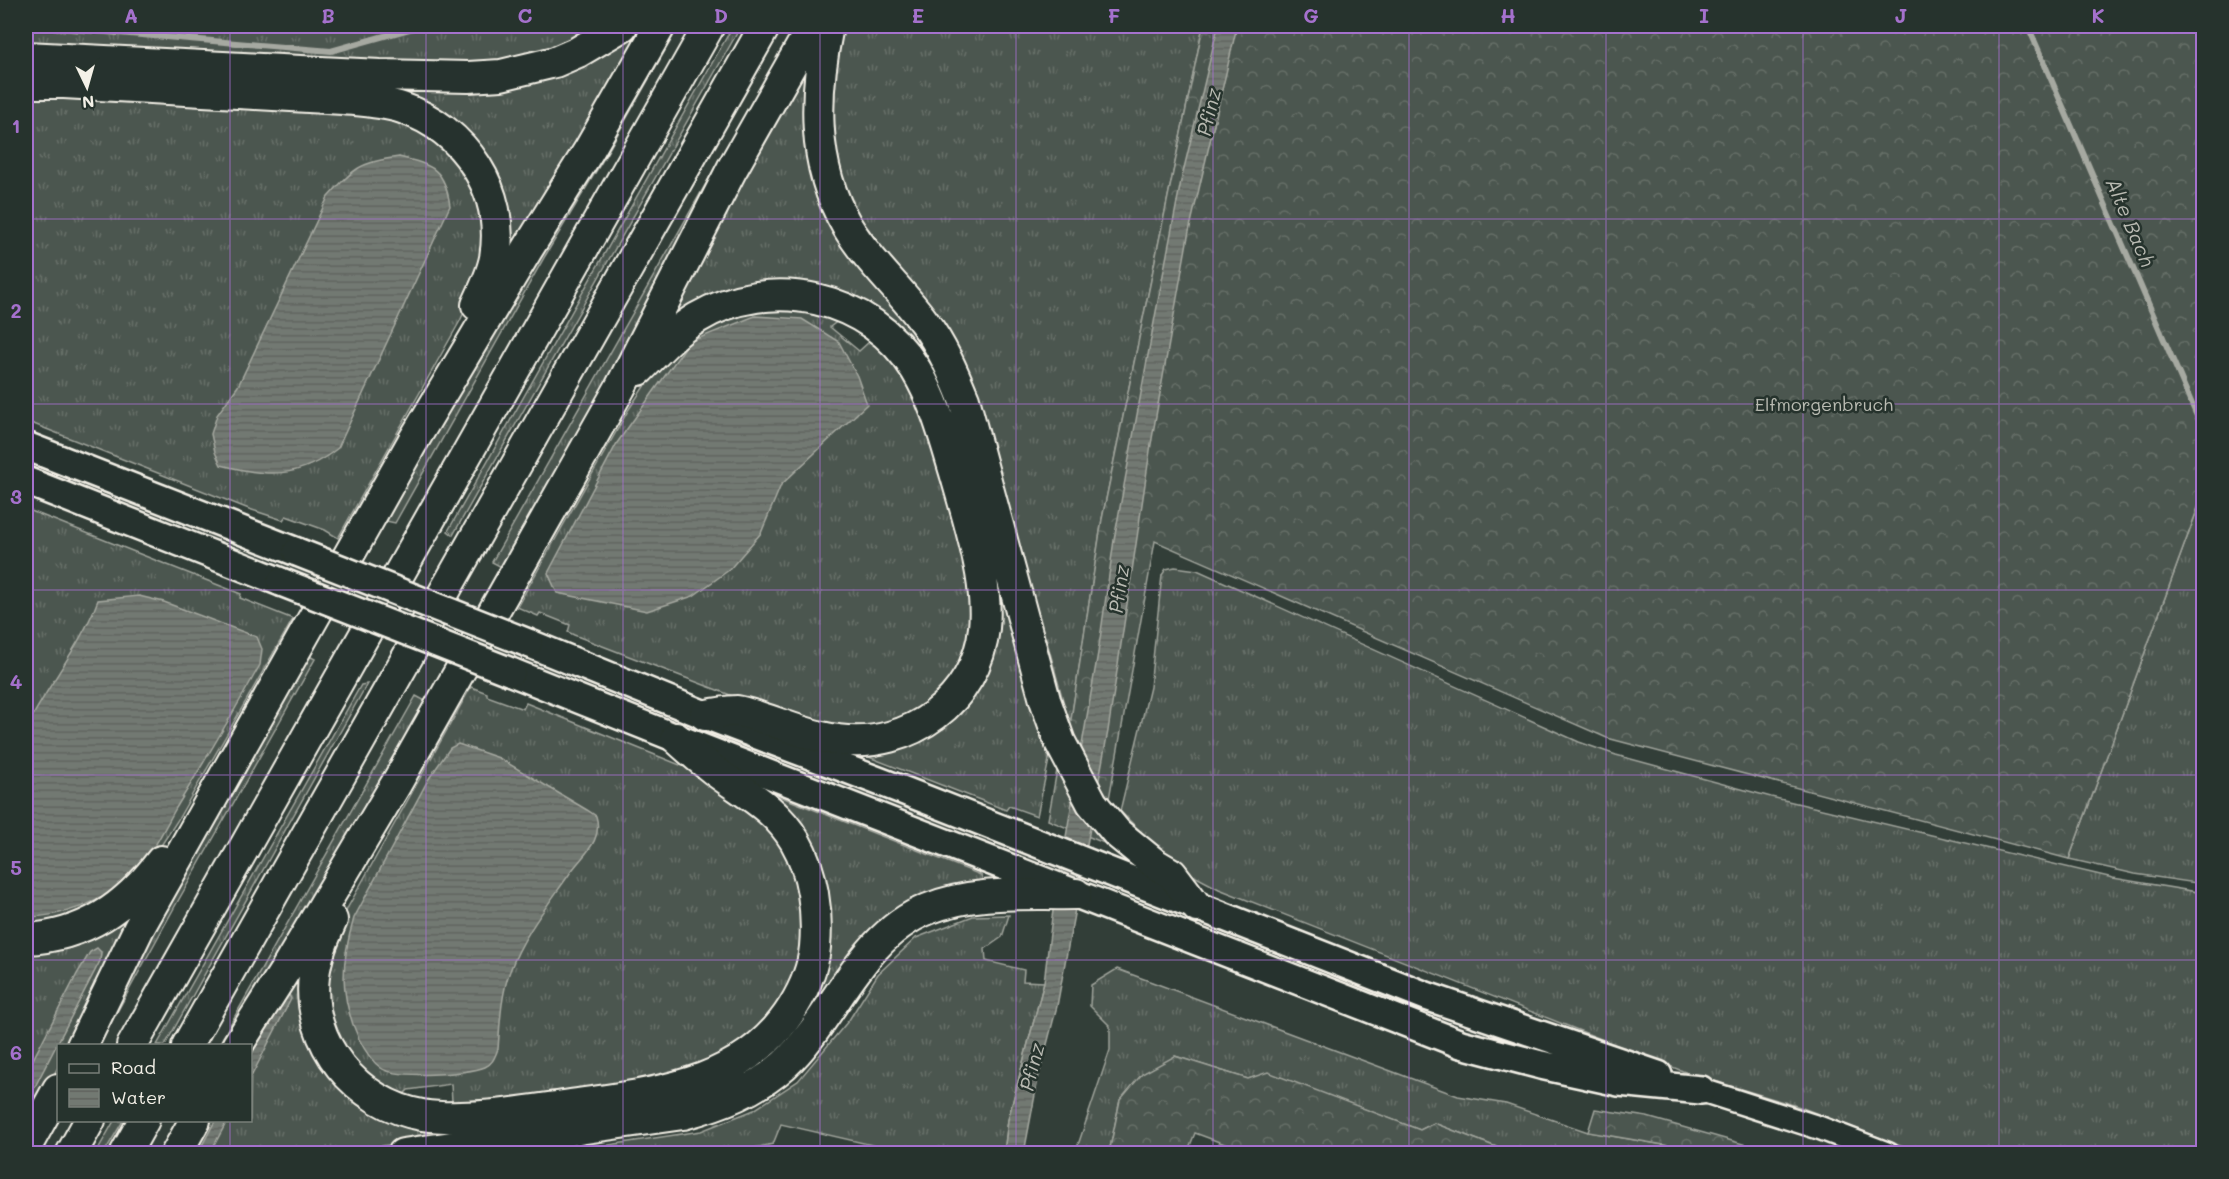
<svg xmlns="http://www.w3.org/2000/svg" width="2229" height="1179" font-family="Mali,sans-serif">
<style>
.grass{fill:url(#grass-tufts);stroke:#a0a49c;stroke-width:1.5}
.forest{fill:url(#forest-crowns);stroke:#a0a49c;stroke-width:1.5}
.water{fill:url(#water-rules);stroke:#a6a9a1;stroke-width:1.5}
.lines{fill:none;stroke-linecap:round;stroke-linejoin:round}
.stream{stroke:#a6a9a1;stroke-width:6}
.secondary-casing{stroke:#f4f1e8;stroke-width:27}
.trunk-casing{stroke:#f4f1e8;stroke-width:32}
.motorway-casing{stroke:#f4f1e8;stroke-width:34}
.secondary{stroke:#26332d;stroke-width:22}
.trunk{stroke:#26332d;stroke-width:27}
.motorway{stroke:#26332d;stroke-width:30}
.trunk-bridge-casing{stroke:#f4f1e8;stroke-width:32;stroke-linecap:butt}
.trunk-bridge{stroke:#26332d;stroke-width:27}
.grid{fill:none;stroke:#a571cd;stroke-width:1.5;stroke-opacity:0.55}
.labels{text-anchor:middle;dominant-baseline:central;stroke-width:5;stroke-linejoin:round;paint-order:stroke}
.park-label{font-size:18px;fill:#b9bbb2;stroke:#26332d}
.water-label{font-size:20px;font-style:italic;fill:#babbb3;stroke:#26332d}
.neatline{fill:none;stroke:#a571cd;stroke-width:2}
.grid-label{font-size:20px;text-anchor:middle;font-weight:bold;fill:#a571cd}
</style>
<defs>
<pattern id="grass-tufts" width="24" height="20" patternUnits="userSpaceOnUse" patternTransform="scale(1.5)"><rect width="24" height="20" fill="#4c564f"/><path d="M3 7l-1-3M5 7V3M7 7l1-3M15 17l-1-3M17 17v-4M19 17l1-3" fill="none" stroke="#666f68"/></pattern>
<pattern id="forest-crowns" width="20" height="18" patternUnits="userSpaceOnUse" patternTransform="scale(1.5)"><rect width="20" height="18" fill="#4c564f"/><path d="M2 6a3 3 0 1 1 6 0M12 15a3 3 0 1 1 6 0" fill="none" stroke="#666f68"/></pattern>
<pattern id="water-rules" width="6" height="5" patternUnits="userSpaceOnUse" patternTransform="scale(1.5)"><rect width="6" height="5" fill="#727972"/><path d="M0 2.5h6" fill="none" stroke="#60635e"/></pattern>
</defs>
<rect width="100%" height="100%" fill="#323e38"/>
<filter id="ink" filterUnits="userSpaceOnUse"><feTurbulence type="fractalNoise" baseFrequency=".0167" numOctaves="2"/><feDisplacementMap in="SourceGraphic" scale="12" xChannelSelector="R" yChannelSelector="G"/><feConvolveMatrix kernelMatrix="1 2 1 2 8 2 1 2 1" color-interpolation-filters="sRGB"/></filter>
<g filter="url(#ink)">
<path class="grass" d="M26 26H605L565 48 496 65 26 45Z
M636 26H648L507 263 448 119 48 65 429 87Z
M668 26H679L604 158 545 256 395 523 377 519Z
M733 26H741L453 535 448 531Z
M795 26H805L509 571 492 562Z
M843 26H1203L1102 519 1070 726 1046 638H1041L975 400 857 223 832 157 835 51Z
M815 43 807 122 904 313 947 382 1028 690 1046 747 1050 755 1037 816 1009 806 1006 810 861 754 982 675 953 427 849 298 667 324Z
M26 95 373 114 417 127 460 159 485 222 477 284 460 321 338 538 325 530 286 516 283 520 249 509 26 421Z
M761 307 843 317 830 327 859 351 870 341 863 330 914 386 974 579 967 660 929 709 856 732 738 698 574 635 568 632 570 625 540 613 538 616 517 607 629 409 649 379 701 328Z
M2203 494V884L2135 874 2069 859Z
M26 509 241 594 240 598 293 619 177 821 149 864 103 905 26 929Z
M1175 567 1197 570 1579 742 1616 755 1771 797 2113 878 2203 893V1153H1919L1800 1107 1685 1072 1219 889 1175 866 1120 811 1150 687 1162 575 1166 569Z
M302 652 315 659 174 908 99 1045 92 1046Z
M367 684 165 1045H157L361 685Z
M471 687 487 693V696L523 709 526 703 690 769 732 791 787 850 806 912 796 979 752 1039 685 1075 497 1104 431 1103 452 1101 451 1084 408 1090 405 1093 393 1095 374 1084 344 1052 325 997 337 932 348 907Z
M416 696 433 705 228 1045 218 1046Z
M1057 770 1076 805 1109 845 1048 820Z
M761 789 981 875 983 882 946 894 745 1082 416 1141 332 1153 190 1154 208 1121 250 1120 251 1047 304 959V986L377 1110 721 1084 825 949Z
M135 903 70 1045 58 1046V1067L26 1125V949Z
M1009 915 1002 937 985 949 986 961 1024 970 1023 981 1044 982 1008 1120 1004 1153H907L781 1124 773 1144 729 1153 550 1154 701 1131 754 1110 798 1081 849 1020 878 974 916 938 973 916Z
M1117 969 1458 1096 1506 1104 1588 1132 1711 1153H1512L1434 1123 1420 1130 1268 1073 1248 1079 1175 1056 1120 1100 1109 1153 1075 1154 1110 1050V1026L1090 1006 1091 985Z
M114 1121H123L104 1153H96Z"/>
<path class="forest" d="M1203 26H2203V494L2069 859 1607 738 1155 541 1109 799 1088 765 1070 726 1102 519Z
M1175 1056 1248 1079 1268 1072 1420 1130 1434 1123 1512 1153H1249L1195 1133 1187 1153H1109L1120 1100 1142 1074Z
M1595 1109 1647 1117 1775 1153H1711L1588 1132Z"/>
<path class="water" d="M1218 26H1237L1188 236 1151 444 1108 731 1057 1006 1038 1079 1024 1153 1004 1154 1008 1120 1044 982 1052 917 1098 653 1114 540 1155 317 1181 181Z
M399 157C433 165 445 169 450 206L338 448C299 479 267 477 221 465L215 452 211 434 217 415 238 386 328 197C354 168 360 162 399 157Z
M755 316 802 319 839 342 857 376 867 404 781 485 761 533 729 570 693 596 647 611 557 593 548 573 617 443 689 342Z
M139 596 164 602 257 637 262 649 260 665C233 713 205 761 176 808 163 831 150 859 131 877 103 902 63 917 26 917V729C47 685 81 646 98 600Z
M458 744 499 758 587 810 596 816C604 842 581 856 568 876 547 906 523 936 510 971 501 994 500 1024 498 1049 495 1056 493 1064 485 1067 468 1074 396 1079 381 1068 371 1061 364 1049 359 1039 339 996 341 962 354 918L428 780 450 748Z
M97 948 101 952 100 961 26 1104V1073L77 974 90 952Z
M288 992 291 999 251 1077V1055L283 995Z
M215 1121H227L210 1153H198Z"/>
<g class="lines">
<path class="stream" d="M35 26 331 51 420 26
M2028 26 2204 432"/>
<g class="secondary-casing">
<path id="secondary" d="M1701 1090 1820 1128 1888 1154"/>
</g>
<g class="trunk-casing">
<path id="trunk" d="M26 446 297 552
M26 481 281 582
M528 643 705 715 902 790 1426 996 1658 1075
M511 672 676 738 1461 1044 1541 1065 1619 1082 1701 1090"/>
</g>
<g class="motorway-casing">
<path id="motorway" d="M828 26C814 93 811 164 847 226 868 261 900 289 924 322 942 346 953 372 964 399L1045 700 1060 742 1092 803 1117 833 1155 864 1172 874 1197 907
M26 57 380 75 468 77 501 75 555 62 578 52 622 26
M26 83H64L343 99C363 101 383 102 402 108 465 129 506 192 495 258 492 274 484 290 477 305
M639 370C657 352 675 331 697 318 771 274 870 295 916 370 936 403 945 440 956 476 965 508 975 540 981 573 984 591 986 609 984 628 977 700 909 750 838 740 811 737 785 725 759 717 752 715 744 712 737 711 727 711 715 714 705 715
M332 920C324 938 316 956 314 976 306 1043 357 1104 422 1115 464 1122 527 1111 570 1105 654 1093 744 1086 793 1007 804 989 813 968 815 947 818 912 813 872 795 841 775 807 744 793 714 770 701 760 688 749 676 738
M26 939C85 936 126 907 161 861
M82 1046 139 928 412 443 527 250 589 150 660 26
M132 1046 709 26
M187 1046 765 26
M237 1046 286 969 396 784 620 388 732 169 813 26
M26 1147 58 1089
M71 1154 90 1120
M125 1154 144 1120
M176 1154 195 1120
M403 1154 683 1114C720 1104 755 1091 784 1065 835 1018 859 936 928 909 975 890 1027 895 1076 894"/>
</g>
<use href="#secondary" class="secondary"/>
<use href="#trunk" class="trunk"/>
<use href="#motorway" class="motorway"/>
<g class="trunk-bridge-casing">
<path id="trunk-bridge" d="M297 552 528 643
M281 582 511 672"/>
</g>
<use href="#trunk-bridge" class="trunk-bridge"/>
</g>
</g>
<path class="grid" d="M230 26V1046M426 26V1154M623 26V1154M820 26V1154M1016 26V1154M1213 26V1154M1409 26V1154M1606 26V1154M1803 26V1154M1999 26V1154M26 219H2204M26 404H2204M26 590H2204M26 775H2204M26 960H2204M230 1120V1154"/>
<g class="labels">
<g class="park-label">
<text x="1824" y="404">Elfmorgenbruch</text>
</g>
<g class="water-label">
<text transform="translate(1208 112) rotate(-77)">Pfinz</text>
<text transform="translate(2131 222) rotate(67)">Alte Bach</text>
<text transform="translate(1118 589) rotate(-82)">Pfinz</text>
<text transform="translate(1031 1067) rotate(-76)">Pfinz</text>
</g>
</g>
<rect width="2229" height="1179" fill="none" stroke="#26332d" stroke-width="66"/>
<rect x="57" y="1044" width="195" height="78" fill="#26332d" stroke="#787f78" stroke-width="1.5"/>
<rect x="69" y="1064" width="30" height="9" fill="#26332d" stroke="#787f78" stroke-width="1.5"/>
<text x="111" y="1074" font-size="18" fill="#f4f1e8">Road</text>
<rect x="69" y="1089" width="30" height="18" fill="url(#water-rules)" stroke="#787f78" stroke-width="1.5"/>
<text x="111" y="1104" font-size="18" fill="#f4f1e8">Water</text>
<g transform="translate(87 87) rotate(175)" stroke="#26332d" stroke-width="4.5" paint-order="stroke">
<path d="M0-4.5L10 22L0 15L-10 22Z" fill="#f4f1e8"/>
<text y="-9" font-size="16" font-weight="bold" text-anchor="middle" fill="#f4f1e8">N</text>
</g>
<rect x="33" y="33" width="2163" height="1113" class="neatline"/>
<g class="grid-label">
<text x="131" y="23">A</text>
<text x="328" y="23">B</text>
<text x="525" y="23">C</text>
<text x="721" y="23">D</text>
<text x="918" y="23">E</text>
<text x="1114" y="23">F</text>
<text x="1311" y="23">G</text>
<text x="1508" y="23">H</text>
<text x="1704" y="23">I</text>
<text x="1901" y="23">J</text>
<text x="2098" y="23">K</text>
<text x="16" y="133">1</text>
<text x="16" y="318">2</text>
<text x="16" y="504">3</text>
<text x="16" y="689">4</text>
<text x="16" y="875">5</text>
<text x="16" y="1060">6</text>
</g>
</svg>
